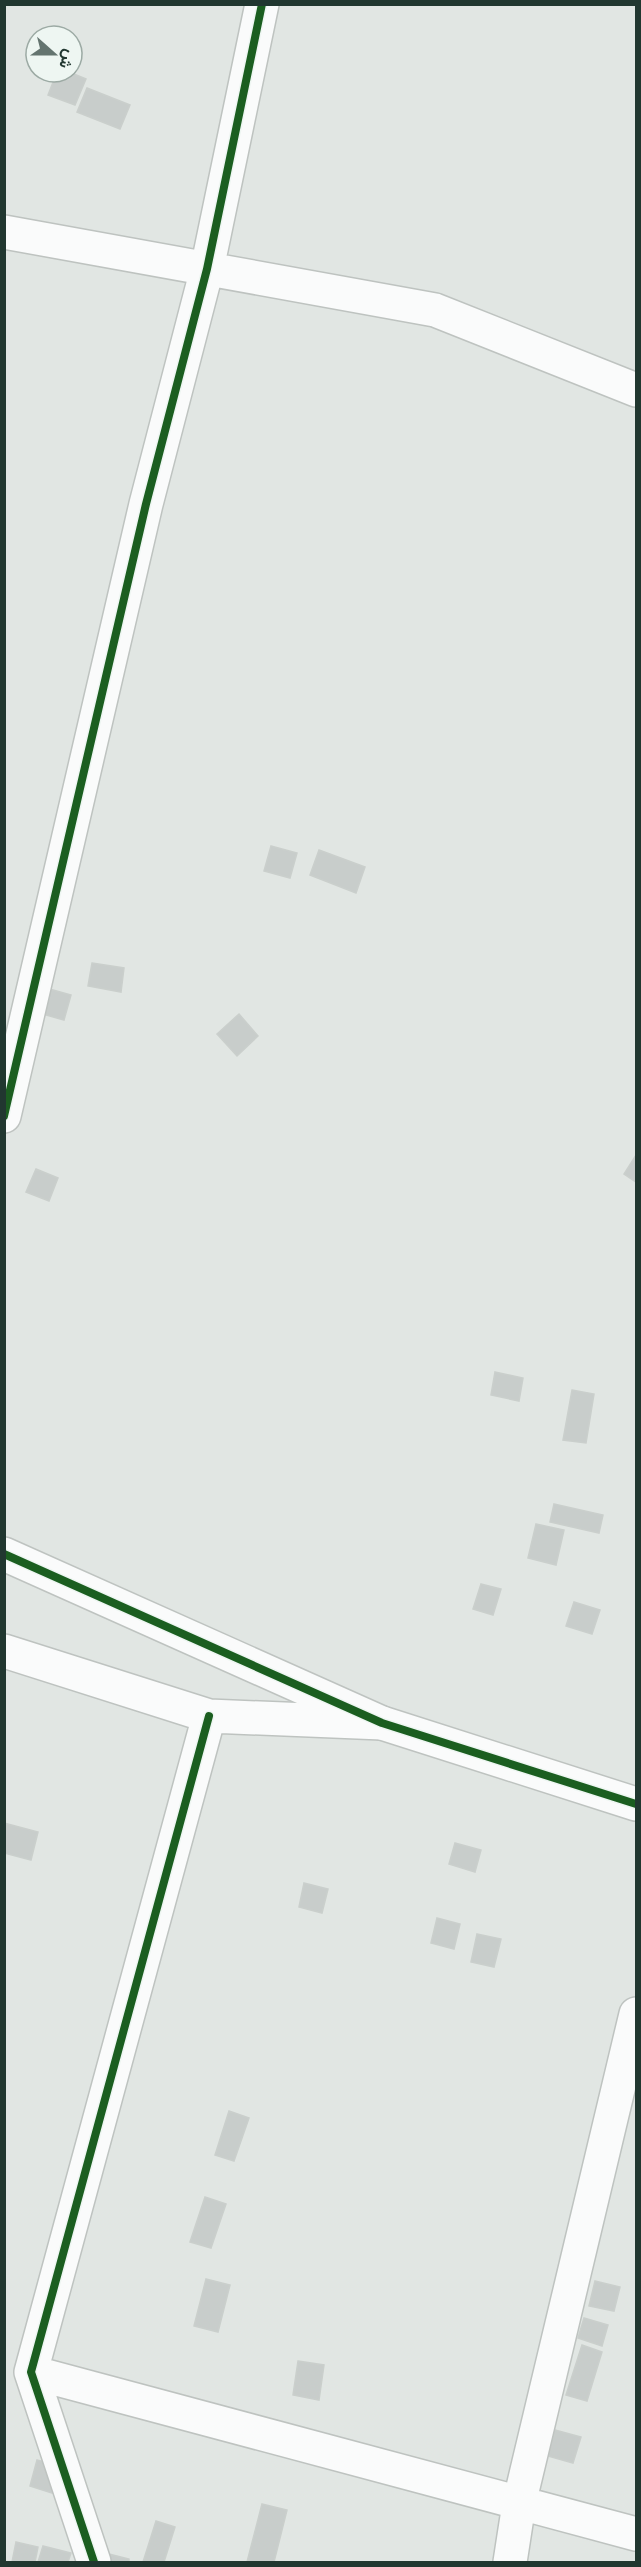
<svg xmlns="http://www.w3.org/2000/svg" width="641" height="2567" font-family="Inter,Vazirmatn,sans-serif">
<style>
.building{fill:#c8cdcb;stroke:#cacfcc;stroke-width:1.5}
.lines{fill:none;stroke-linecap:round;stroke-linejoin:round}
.minor-casing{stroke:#bec3c0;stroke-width:36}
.tertiary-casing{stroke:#bec3c0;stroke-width:36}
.minor{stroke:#fafbfb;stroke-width:33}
.tertiary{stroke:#fafbfb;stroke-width:33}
.cycleway-casing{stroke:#eef6f2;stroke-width:11}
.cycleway{stroke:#1b5e20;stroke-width:8}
</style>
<rect width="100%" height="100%" fill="#e1e6e3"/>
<path class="building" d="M57 72H69L86 79 75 105 48 95Z
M87 88 130 105 120 129 77 112Z
M271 846 297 853 290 878 264 871Z
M319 850 365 867 356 893 310 875Z
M92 963 124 968 121 992 88 986Z
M46 988 71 995 64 1020 39 1013Z
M239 1014 258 1036 237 1056 217 1034Z
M636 1155V1182L624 1174Z
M36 1169 58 1178 49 1201 26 1192Z
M495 1372 523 1378 519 1401 491 1395Z
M572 1390 594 1394 586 1443 563 1440Z
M554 1504 603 1515 599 1533 550 1522Z
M536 1524 564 1530 556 1565 528 1558Z
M481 1584 501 1589 493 1615 473 1609Z
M574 1602 600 1610 592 1634 566 1626Z
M4 1823 38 1832 31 1860 4 1853Z
M455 1843 481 1850 475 1872 449 1864Z
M304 1883 328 1889 322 1913 299 1907Z
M437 1918 460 1924 454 1949 431 1943Z
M477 1934 501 1939 494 1967 471 1962Z
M229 2111 249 2118 234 2161 215 2155Z
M205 2197 226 2204 211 2248 190 2242Z
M206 2279 230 2285 218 2332 194 2326Z
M595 2281 620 2287 614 2311 589 2306Z
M584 2318 608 2325 602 2346 578 2338Z
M582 2345 602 2352 587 2401 566 2395Z
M298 2361 324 2365 319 2400 293 2395Z
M555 2430 581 2437 573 2463 548 2456Z
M37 2460 60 2466 52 2493 30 2486Z
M262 2504 287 2510 274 2562H247Z
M156 2521 175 2527 164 2562H143Z
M16 2542 38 2547 35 2562H12Z
M43 2546 71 2553 68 2562H38Z
M105 2553 129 2559V2562H103Z"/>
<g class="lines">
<g class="minor-casing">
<path id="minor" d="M4 232 435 310 636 390
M4 1116 146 504 207 269 262 4
M4 1651 209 1716 382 1723
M31 2372 636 2534
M94 2562 31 2372 209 1716
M510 2562 519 2504 636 2014"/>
</g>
<g class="tertiary-casing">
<path id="tertiary" d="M4 1554 382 1723 636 1804"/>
</g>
<use href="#minor" class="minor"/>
<use href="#tertiary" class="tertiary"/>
<g class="cycleway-casing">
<path id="cycleway" d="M4 1116 146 504 207 269 262 4
M4 1554 382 1723 636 1804
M94 2562 31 2372 209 1716"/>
</g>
<use href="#cycleway" class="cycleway"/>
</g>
<rect width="641" height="2567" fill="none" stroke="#213730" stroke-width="12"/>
<g transform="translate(54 54) rotate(111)"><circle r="28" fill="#eef6f2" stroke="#9caaa4" stroke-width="1.5"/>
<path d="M0-4.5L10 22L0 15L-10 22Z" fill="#64746f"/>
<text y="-9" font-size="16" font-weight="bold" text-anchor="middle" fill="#213730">ش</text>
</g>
</svg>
